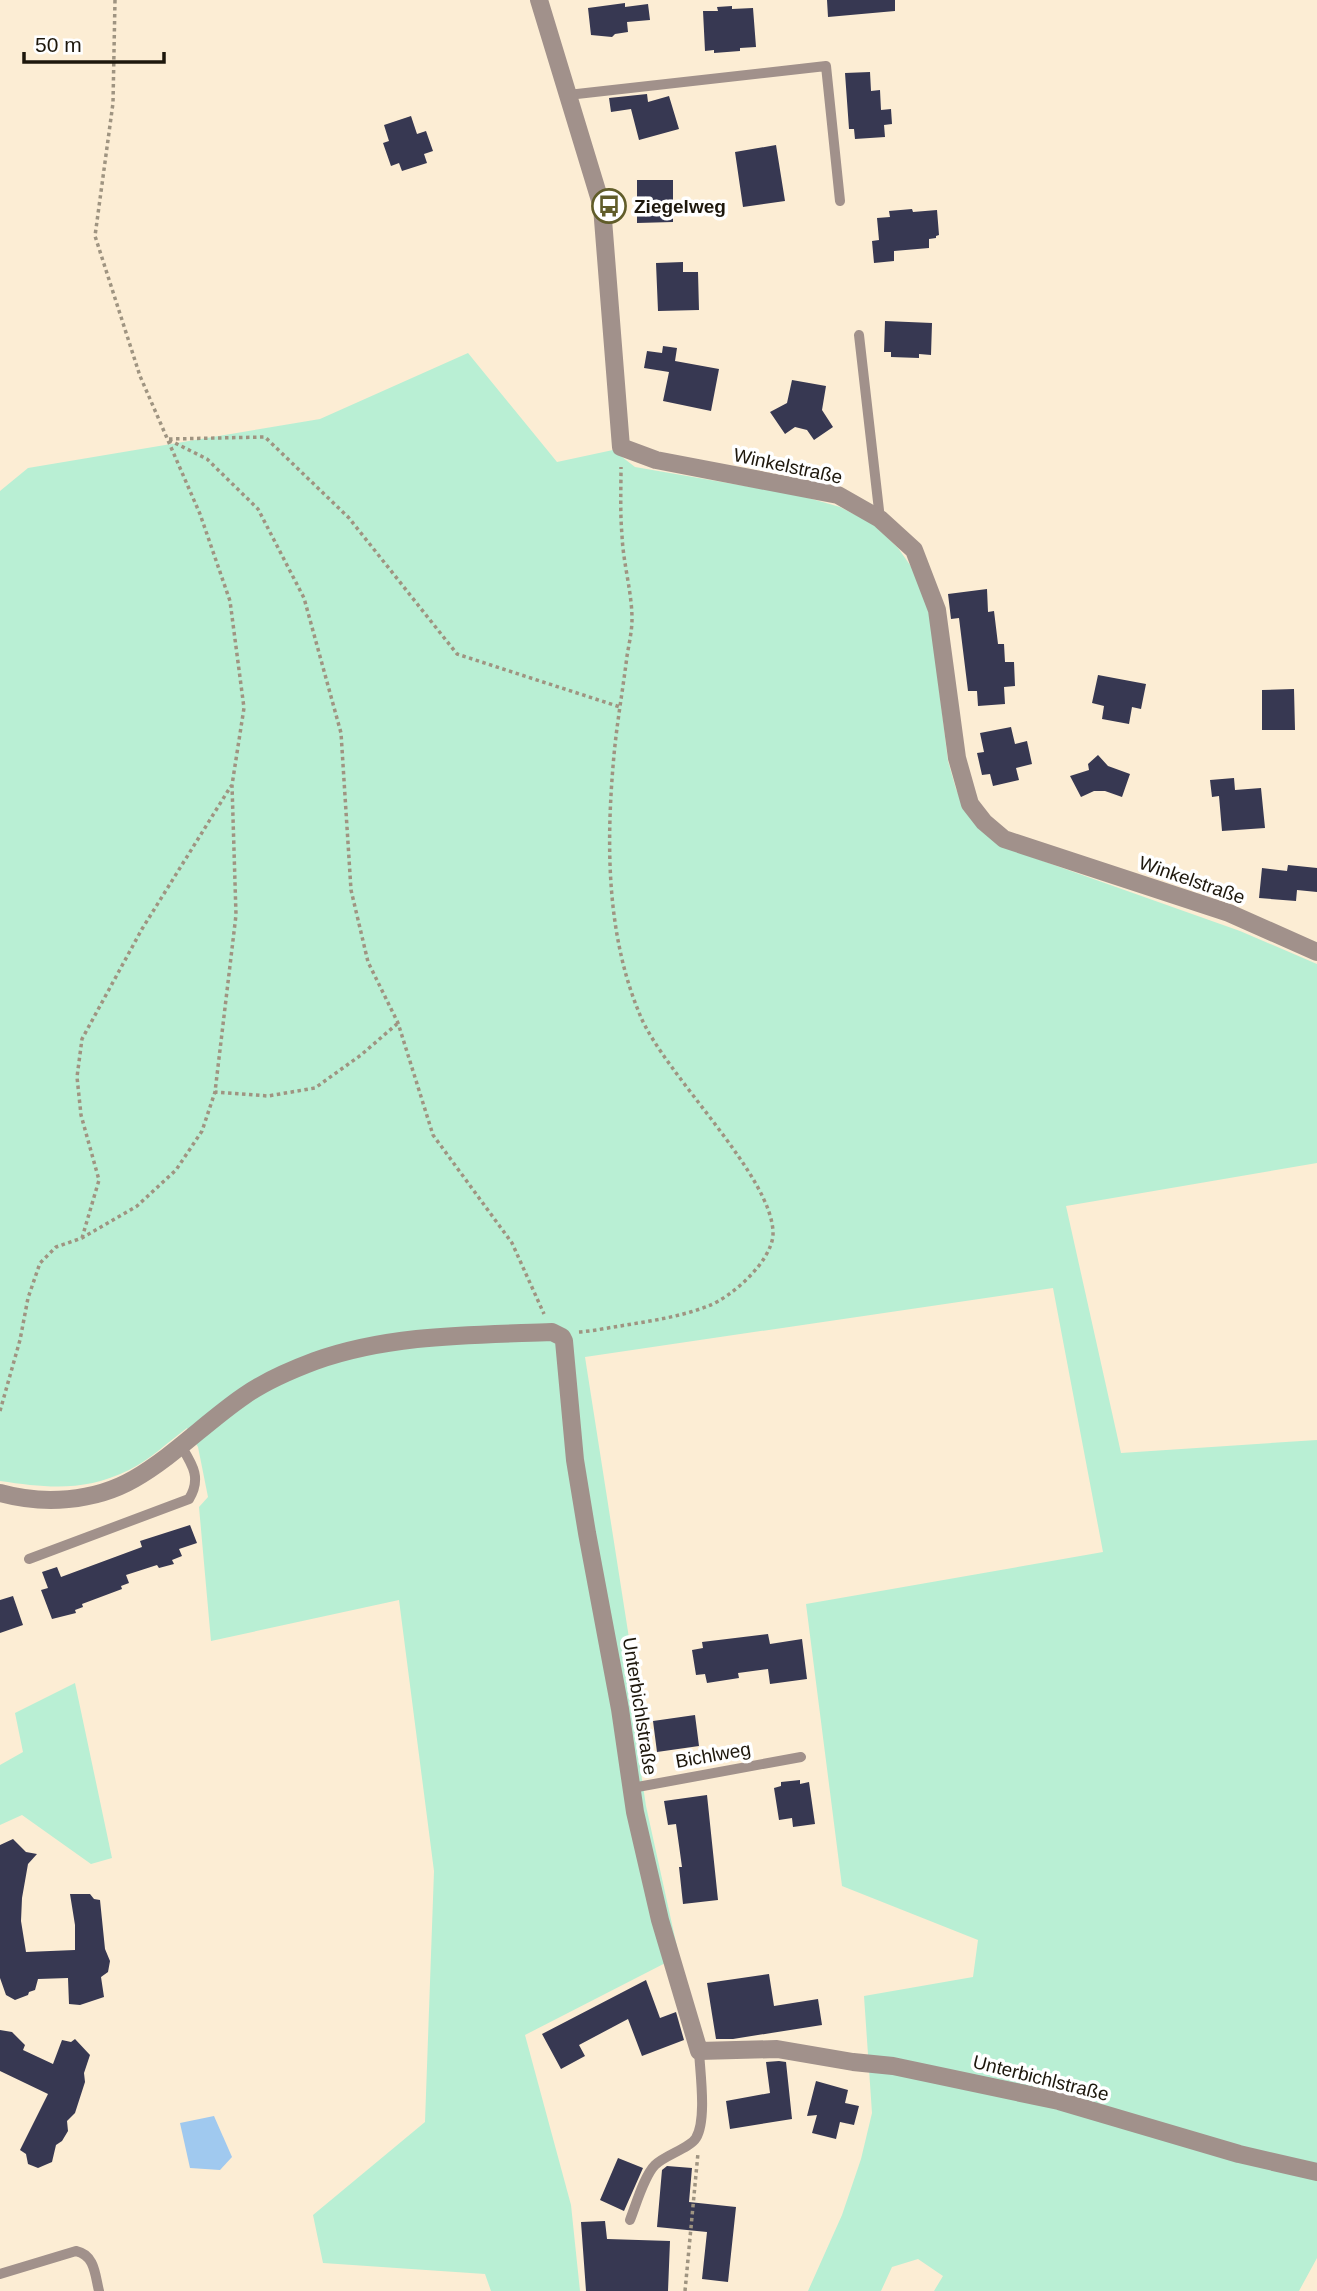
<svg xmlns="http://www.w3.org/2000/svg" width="1317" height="2291" font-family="Arial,sans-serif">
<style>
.green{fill:#b9efd4}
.water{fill:#a0c9ef}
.building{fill:#373852}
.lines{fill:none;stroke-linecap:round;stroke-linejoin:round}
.path{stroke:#9f9481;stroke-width:3.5;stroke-dasharray:3.5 3.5;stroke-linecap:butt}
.service{stroke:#a1918b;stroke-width:10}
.minor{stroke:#a1918b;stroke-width:18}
.labels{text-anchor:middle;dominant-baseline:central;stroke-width:7;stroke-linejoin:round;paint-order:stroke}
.poi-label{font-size:19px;font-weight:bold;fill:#1d170c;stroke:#fff;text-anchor:start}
.street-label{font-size:19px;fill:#1d170c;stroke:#fff}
</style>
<rect width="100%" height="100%" fill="#fcedd4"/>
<path class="green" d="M468 353 557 462 613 450 635 467 798 495 840 507 873 524 898 548 915 572 929 608 948 761 956 789 967 812 1023 854 1240 931 1317 964V1163L1066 1206 1121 1453 1317 1440V2258L1299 2291H934L943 2276 918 2259 892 2267 881 2291H808L842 2215 861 2159 872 2113 864 1996 973 1977 978 1940 842 1886 806 1604 1103 1552 1053 1288 585 1357 629 1638 622 1646 646 1806 679 1956 525 2035 571 2205 580 2291H491L485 2274 323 2263 313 2215 425 2122 434 1871 399 1600 211 1641 199 1507 208 1497 198 1447 187 1428C169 1441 150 1460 129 1470 84 1492 48 1488 0 1481V491L28 468 320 419Z
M75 1683 112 1858 91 1864 22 1815 0 1825V1765L23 1752 15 1713Z"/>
<path class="water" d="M214 2116 232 2157 220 2170 190 2168 180 2123Z"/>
<path class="building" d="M827 0H895V11L828 17Z
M625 3V7L648 4 650 20 627 22 628 32 615 34 612 37 591 35 588 8Z
M732 6V9L753 8 756 47 740 48V51L714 53V50L705 51 703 11H718L717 7Z
M870 72 871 91 880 90 881 110 891 109 892 124 884 125 885 137 855 139 854 129H849L845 73Z
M647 94 648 102 669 96 679 129 639 140 631 109 611 112 609 98Z
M411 116 417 134 426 131 433 151 424 154 427 163 402 171 399 163 391 166 383 143 389 141 384 125Z
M776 145 785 201 743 207 735 152Z
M637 180H673V222L637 223Z
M912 209 913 212 937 210 939 235 936 236V238L929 239V248L894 251V261L874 263 872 241 879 240 877 218 890 217 889 211Z
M683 262V272H698L699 310 658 311 656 263Z
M885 321 932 323 931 355 919 354V358L891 357V352H884Z
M663 346 677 348 675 361 719 369 711 411 663 401 669 372 644 368 647 351 662 353Z
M792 380 826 386 822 410 833 427 814 440 807 430 795 427 785 434 770 412 787 403Z
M987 589 988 612 994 611 998 644H1004L1005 662H1014L1015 686 1004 687 1005 704 978 706 977 691H968L959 618 951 619 948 594Z
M1098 675 1146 684 1141 709 1132 707 1129 724 1102 719 1104 706 1092 703Z
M1294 689 1295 730H1262V690Z
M1011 727 1015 744 1027 741 1032 764 1016 768 1019 780 993 786 990 774 982 775 977 753 984 752 980 733Z
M1098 755 1108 766 1130 774 1122 797 1105 791H1094L1081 797 1070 776 1089 770 1088 764Z
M1234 778 1235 790 1261 788 1265 828 1222 831 1219 796 1212 797 1210 780Z
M1288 865 1317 868V892L1297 890 1296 901 1259 898 1262 868 1287 871Z
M190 1525 197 1543 179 1549 182 1556 172 1560 174 1564 159 1568 157 1565 126 1575 129 1583 121 1586 122 1589 82 1604 83 1607 75 1610 76 1613 52 1619 41 1590 48 1588 42 1572 57 1567 61 1577 142 1547 140 1541Z
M13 1596 23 1625 0 1633V1600Z
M768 1634 770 1644 802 1639 807 1679 770 1684 768 1669 738 1673 739 1678 707 1683 705 1674 696 1675 692 1650 703 1648 702 1642Z
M695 1715 699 1746 657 1752 653 1721Z
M800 1780V1784L809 1782 815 1824 793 1827 792 1818 779 1820 774 1788 781 1786V1782Z
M707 1795 718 1900 683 1904 679 1867H682L676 1824 668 1825 664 1801Z
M13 1839 26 1852 37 1854 28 1864 22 1898 21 1921 26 1952 75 1950V1925L70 1894H90L94 1899 100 1900 105 1949 110 1961 108 1972 101 1977 104 1997 80 2005 69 2004 68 1978 38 1979 35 1990 29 1992 28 1995 15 2000 6 1995 0 1978V1845Z
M769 1974 774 2006 818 1999 822 2025 733 2039H716L707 1983Z
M646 1980 660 2018 676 2012 684 2040 642 2056 628 2019 579 2045 585 2056 561 2069 542 2034Z
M0 2030 12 2032 25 2045 23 2050 53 2064 62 2040 71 2042 75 2039 90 2055 84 2073 85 2082 75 2113 67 2121 68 2131 62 2141 56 2145 52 2162 38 2168 28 2164 26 2154 20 2150 48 2094 0 2071Z
M779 2061 786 2062 792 2119 730 2129 726 2101 770 2093 766 2062Z
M816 2081 848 2090 845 2103 859 2106 854 2125 840 2122 836 2139 812 2133 817 2115 807 2116Z
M618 2158 643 2168 624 2211 600 2200Z
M667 2166 692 2168 689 2202 736 2207 728 2282 702 2279 707 2232 657 2227 662 2170Z
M605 2221 607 2239 670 2241 668 2291H586L581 2222Z"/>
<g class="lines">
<path class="path" d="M115 0 113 103 95 236 140 376 200 514 230 601 244 708 232 785 236 915 215 1092 268 1096 315 1088 361 1055 398 1023
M169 439 265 437 349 518 457 654 620 707
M169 440 207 459 258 509 304 598 341 733 351 890 368 962 398 1023 433 1135 512 1243 544 1314
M82 1238 99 1180 81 1115 77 1077 82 1039 142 929 231 786
M579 1332C593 1331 607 1328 620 1326 650 1321 680 1317 708 1306 732 1297 771 1262 773 1235 775 1178 664 1074 640 1015 606 934 606 842 614 755 617 722 623 689 627 656 629 644 632 631 632 619 632 592 623 563 622 535 620 513 621 490 621 467
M0 1411 20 1340 28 1298 40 1263 56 1247 82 1238 137 1206 176 1170 202 1131 215 1092
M685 2291 698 2153"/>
<path class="service" d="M568 95 826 66 840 201
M859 335 880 519
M29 1559 189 1499C202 1478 192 1464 181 1446
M632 1788 801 1757
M630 2220C636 2205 644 2176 655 2165 665 2155 690 2148 696 2138 707 2120 700 2072 699 2051
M0 2274 76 2251C95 2255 95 2275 99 2291"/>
<path class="minor" d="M539 0 602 207 621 447 656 460 838 495 880 519 914 550 937 610 957 758 970 804 984 822 1004 839 1229 913 1317 952
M0 1493C43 1505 94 1502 134 1479 174 1456 206 1422 244 1396 265 1381 291 1370 315 1361 390 1334 473 1335 552 1332L562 1337 564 1341 575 1460 587 1533 620 1709 635 1812 660 1920 699 2051 777 2049 853 2062 893 2066 1059 2101 1239 2154 1317 2172"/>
</g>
<defs>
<g id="bus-ring" transform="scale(1.75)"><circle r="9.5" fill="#fff" stroke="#615d2a" stroke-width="1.5"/><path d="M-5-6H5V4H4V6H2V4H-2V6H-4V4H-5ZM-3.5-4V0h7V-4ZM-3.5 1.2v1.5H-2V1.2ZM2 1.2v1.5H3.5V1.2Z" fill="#615d2a"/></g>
</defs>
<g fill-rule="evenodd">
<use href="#bus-ring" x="609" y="206"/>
</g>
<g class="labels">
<g class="poi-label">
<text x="634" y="206">Ziegelweg</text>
</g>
<g class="street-label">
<text transform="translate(788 466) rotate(12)">Winkelstraße</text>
<text transform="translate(1192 880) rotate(19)">Winkelstraße</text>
<text transform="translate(640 1706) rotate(81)">Unterbichlstraße</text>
<text transform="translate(713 1755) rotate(-10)">Bichlweg</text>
<text transform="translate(1041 2078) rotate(14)">Unterbichlstraße</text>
</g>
</g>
<path d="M24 52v10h140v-10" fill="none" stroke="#1d170c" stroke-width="3.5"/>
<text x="35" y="52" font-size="21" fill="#1d170c" stroke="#ffffff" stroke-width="5" paint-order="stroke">50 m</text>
</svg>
